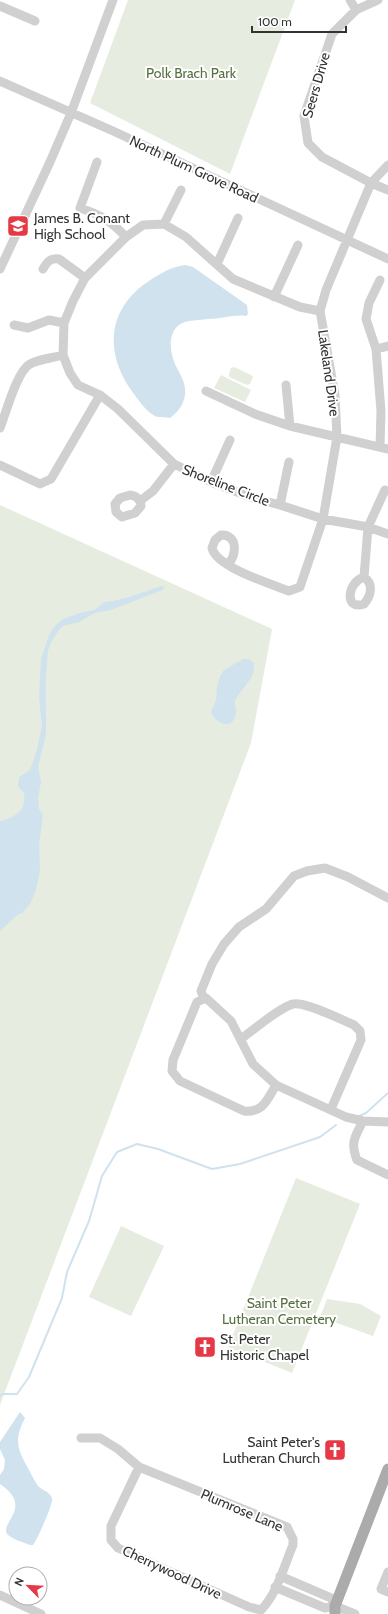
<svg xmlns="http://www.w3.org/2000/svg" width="388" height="1614" font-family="Cabin,sans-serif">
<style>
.green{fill:#e6ecdf}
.water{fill:#cfe2ee}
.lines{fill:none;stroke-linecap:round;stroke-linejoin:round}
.stream{stroke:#cfe2ee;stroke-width:2}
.minor{stroke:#d0d0d0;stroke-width:9}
.major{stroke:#ababab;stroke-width:11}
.labels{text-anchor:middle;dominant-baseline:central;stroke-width:4;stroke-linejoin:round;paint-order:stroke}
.park-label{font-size:14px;fill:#56703f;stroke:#fff}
.street-label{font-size:14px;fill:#333;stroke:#fff}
.poi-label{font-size:14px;fill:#333;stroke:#fff;text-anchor:start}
</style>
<rect width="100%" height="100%" fill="#fff"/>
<path class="green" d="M128 0H295L230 174 90 103Z
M234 367 251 375 253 377 250 384 247 385 229 377V374L231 368Z
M221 375 251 390 245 402 214 388Z
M0 505 272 629 251 743 0 1405Z
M296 1178 360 1204 292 1373 228 1347Z
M121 1226 164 1246 131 1316 89 1297Z
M327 1299 360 1304 381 1316 373 1336 320 1317Z"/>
<path class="water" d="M185 265 193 267 247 305 248 314 246 316C235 314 221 319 209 319 201 320 193 320 185 322 167 328 169 350 175 364 177 369 180 373 182 378 189 393 184 408 170 418 166 417 162 417 158 417 149 415 139 401 134 394 104 355 106 309 149 281 161 273 171 267 185 265Z
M163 586 164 588 162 590 111 610 95 613 79 622 63 626 59 630 50 644 48 651 46 676V734L38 767 41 782 38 798 39 809 43 815 39 845 40 870 36 890 30 904 22 913 17 915 0 931V821C15 818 27 810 24 793L18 786 19 777 30 770 37 750 42 725 39 698 41 659 50 633 54 627 63 619 80 613 95 610 104 602C125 601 143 591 163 586Z
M243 659H249L254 663C256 679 241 688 235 701 234 707 238 712 235 717 230 731 215 722 211 712L216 700 217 687 220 676 224 670Z
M20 1412 25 1418C13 1441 18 1450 29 1470 32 1475 34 1481 38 1486 42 1490 50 1492 52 1498 54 1503 37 1540 33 1545H30C23 1542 13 1540 7 1534 0 1522 34 1507 0 1484V1475L4 1469 5 1460 0 1449V1442Z"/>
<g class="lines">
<path class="stream" d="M359 1116 366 1113 388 1093
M0 1396 2 1394H17L29 1377 62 1298 67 1272 89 1221 102 1176 117 1152 137 1144 158 1149 212 1169 240 1164 320 1137 336 1125"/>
<path class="minor" d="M350 0 356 10
M378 0 356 10 332 34 304 116 308 143 322 157 371 183 388 190
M0 6 35 21
M0 81 113 131 388 259
M97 162 80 208C101 215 111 221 126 237
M164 224 181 190
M217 264 238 218
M0 269 50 162 71 113 113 0
M43 269C47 262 50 258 59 259L85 278
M380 280 369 303 366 319 376 349 381 411 380 447
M274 297 298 245
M320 311 300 307 233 279 186 237 164 224 143 225 126 237 85 278 73 301 64 323 63 355 70 373 78 385 100 395 118 409 174 464 211 482 253 498 280 505 323 519 368 527 388 534
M14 325 28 328 49 320 64 323
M376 349 388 346
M286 385 290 426
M206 391 255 414 290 426 388 449
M0 428C6 413 17 371 30 364 39 359 53 358 63 355
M0 465 40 484 51 479 100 395
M211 482 230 440
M130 495C137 496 140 499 141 506L135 513 122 517 116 512 115 504 120 498Z
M140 501 153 491 174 464
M280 505 289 462
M228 564C237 556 238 534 221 535L215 540 212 548C216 567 271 584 289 591L300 587 323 519 337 437 335 395 320 311 326 290 371 183 388 165
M364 577 368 527 385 490
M364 577C374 584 371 596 364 604 344 611 347 582 364 577Z
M204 999 201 991 212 964 224 944 239 927 266 909 294 876 307 871 325 868 348 877 388 898
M241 1039C252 1031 280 1007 293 1004 304 1001 342 1020 354 1025L360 1031 361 1040 331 1109
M276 1085C267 1100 263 1113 244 1111L180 1081 172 1071 173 1060 197 1002 206 998 231 1021 253 1064 276 1085 346 1117 363 1121 388 1122
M363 1121C355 1137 350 1142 357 1160L388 1175
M81 1438H100L118 1449 139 1467 287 1527 293 1539V1545C284 1566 277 1594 261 1610L249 1607 118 1548 111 1540V1526L139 1467
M388 1572 381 1589 388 1592
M280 1576 331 1598 335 1606
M275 1587 325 1608 335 1606 355 1614
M0 1595 41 1614"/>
<path class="major" d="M335 1614V1606L388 1469"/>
</g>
<defs>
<g id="school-square" transform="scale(1.15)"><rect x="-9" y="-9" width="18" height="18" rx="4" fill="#e63946" stroke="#fff"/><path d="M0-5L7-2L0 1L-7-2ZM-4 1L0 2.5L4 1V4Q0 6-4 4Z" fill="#fff"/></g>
<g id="church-square" transform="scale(1.15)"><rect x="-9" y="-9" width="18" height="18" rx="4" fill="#e63946" stroke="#fff"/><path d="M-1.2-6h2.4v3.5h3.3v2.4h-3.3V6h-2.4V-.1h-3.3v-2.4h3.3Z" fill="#fff"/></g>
</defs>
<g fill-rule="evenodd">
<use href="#school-square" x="18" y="226"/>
<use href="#church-square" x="205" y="1347"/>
<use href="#church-square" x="335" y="1450"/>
</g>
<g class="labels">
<g class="park-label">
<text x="191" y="73">Polk Brach Park</text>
<text x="279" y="1303">Saint Peter<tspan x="279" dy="16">Lutheran Cemetery</tspan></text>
</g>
<g class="street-label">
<text transform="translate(316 85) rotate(-74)">Seers Drive</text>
<text transform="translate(194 169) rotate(25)">North Plum Grove Road</text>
<text transform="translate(329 373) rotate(82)">Lakeland Drive</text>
<text transform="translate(226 485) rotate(21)">Shoreline Circle</text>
<text transform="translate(242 1510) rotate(23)">Plumrose Lane</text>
<text transform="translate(172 1572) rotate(25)">Cherrywood Drive</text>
</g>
<g class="poi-label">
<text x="34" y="218">James B. Conant<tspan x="34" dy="16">High School</tspan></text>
<text x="220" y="1339">St. Peter<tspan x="220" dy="16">Historic Chapel</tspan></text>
<text x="320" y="1442" text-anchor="end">Saint Peter's<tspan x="320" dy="16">Lutheran Church</tspan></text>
</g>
</g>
<g transform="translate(28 1586) rotate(294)"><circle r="19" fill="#ffffff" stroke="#adadad"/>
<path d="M0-3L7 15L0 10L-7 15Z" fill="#e63946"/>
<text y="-6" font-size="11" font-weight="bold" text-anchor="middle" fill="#333333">N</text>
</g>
<path d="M252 26v6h94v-6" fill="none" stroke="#333333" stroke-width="2"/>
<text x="258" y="26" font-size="12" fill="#333333" stroke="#ffffff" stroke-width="3" paint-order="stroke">100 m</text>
</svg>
